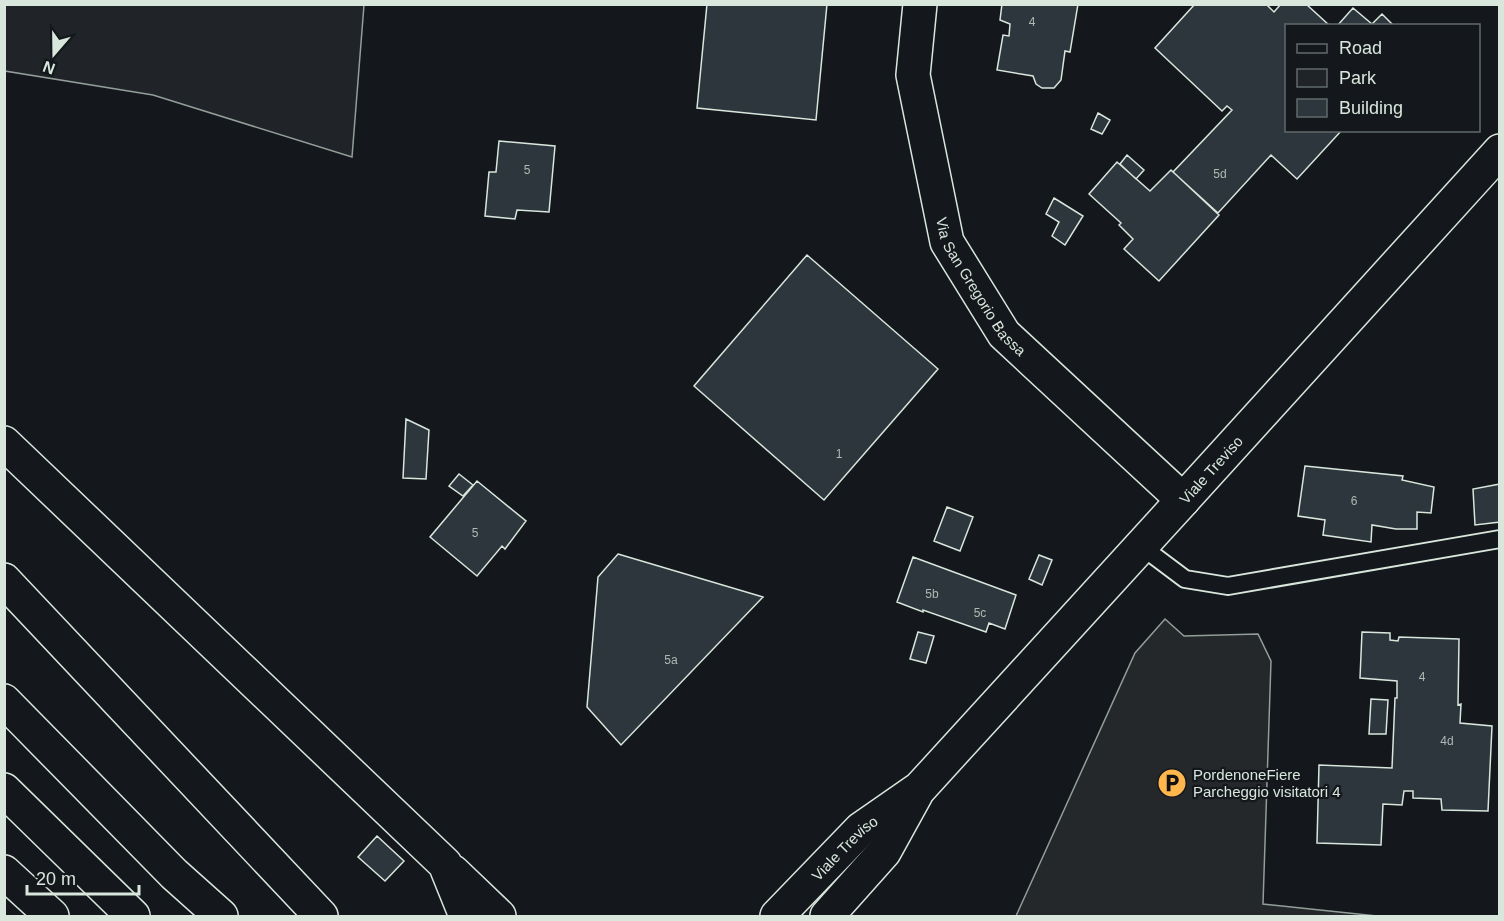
<svg xmlns="http://www.w3.org/2000/svg" width="1504" height="921" font-family="Arial,sans-serif">
<style>
.green{fill:#202428;stroke:#939e99;stroke-width:1.5}
.parking{fill:#24282b;stroke:#939e99;stroke-width:1.5}
.building{fill:#2c363c;stroke:#d8e6dc;stroke-width:1.5}
.lines{fill:none;stroke-linecap:round;stroke-linejoin:round}
.service-casing{stroke:#d8e6dc;stroke-width:20}
.minor-casing{stroke:#d8e6dc;stroke-width:36}
.primary-casing{stroke:#d8e6dc;stroke-width:36}
.motorway-casing{stroke:#d8e6dc;stroke-width:36}
.service{stroke:#14181c;stroke-width:16}
.minor{stroke:#14181c;stroke-width:33}
.primary{stroke:#14181c;stroke-width:33}
.motorway{stroke:#14181c;stroke-width:33}
.labels{text-anchor:middle;dominant-baseline:central;stroke-width:4.5;stroke-linejoin:round;paint-order:stroke}
.number-label{font-size:12px;fill:#adbab4}
.street-label{font-size:15px;fill:#d8e6dc;stroke:#14181c}
.poi-label{font-size:15px;fill:#d8e6dc;stroke:#14181c;text-anchor:start}
</style>
<rect width="100%" height="100%" fill="#14181c"/>
<path class="green" d="M4 5H364L352 157 153 95 5 71Z"/>
<path class="parking" d="M1165 619 1184 636 1258 634 1271 661 1263 904 1377 916H1016L1135 653Z"/>
<path class="building" d="M707 4H827L816 120 697 108Z
M1002 4H1078L1070 52 1065 51 1061 80 1054 88H1042L1036 84 1033 76 997 70 1003 35 1009 36 1010 24 1000 20Z
M1195 4H1266L1274 12 1281 4H1306L1330 26H1286V130H1342L1297 179 1271 155 1218 213 1173 172 1232 110 1227 106 1222 111 1155 48Z
M1353 8 1372 24 1382 14 1394 26H1337Z
M1098 113 1110 120 1102 134 1091 129Z
M499 141 555 146 549 212 517 210 515 219 485 216 489 172H496Z
M1127 155 1144 170 1136 179 1120 164Z
M1117 162 1150 191 1171 170 1219 215 1159 281 1124 249 1133 239 1119 225 1121 223 1089 194Z
M1054 198 1083 216 1065 245 1052 236 1059 222 1046 214Z
M807 255 938 369 824 500 694 386Z
M406 419 429 430 426 479 403 478Z
M1305 466 1403 476 1402 480 1434 487 1431 513 1417 512V529H1396L1372 525 1371 542 1323 535 1325 520 1298 516Z
M459 474 473 485 463 496 449 486Z
M477 481 526 521 505 549 502 546 477 576 430 537Z
M1500 484V522L1475 525 1473 489Z
M947 507 973 517 960 551 934 541Z
M618 554 763 597 621 745 587 707 598 577Z
M1039 555 1052 560 1042 585 1029 579Z
M913 557 1016 595 1005 629 989 623 986 632 923 610V612L897 602Z
M918 632 934 636 926 663 910 659Z
M1362 632 1390 633V640L1398 641 1399 637 1459 639 1458 705 1461 704 1460 723 1492 726 1488 811 1442 810 1441 799 1413 798V791H1404L1402 805 1383 804 1381 845 1317 843 1319 765 1392 768 1395 698H1397V681L1360 678Z
M1371 699 1388 700 1386 734H1369Z
M377 836 404 861 385 881 358 857Z"/>
<g class="lines">
<g class="service-casing">
<path id="service" d="M1141 546 1185 579 1228 586 1500 539"/>
</g>
<g class="minor-casing">
<g id="minor">
<path id="s1" d="M920 4 913 75 947 242 1004 334 1183 500"/>
</g>
</g>
<g class="primary-casing">
<g id="primary">
<path d="M4 443 445 864 466 916"/>
<path d="M453 872 499 916"/>
<path id="s2" d="M777 916 861 829 920 788 1183 500 1500 151"/>
<path d="M827 916 884 852 916 794"/>
</g>
</g>
<g class="motorway-casing">
<path id="motorway" d="M4 580 321 916
M4 701 174 874 221 916
M4 790 133 916
M4 872 52 916"/>
</g>
<use href="#service" class="service"/>
<use href="#minor" class="minor"/>
<use href="#primary" class="primary"/>
<use href="#motorway" class="motorway"/>
</g>
<defs>
<g id="parking-disc" transform="scale(1.5)"><circle r="9.5" fill="#ffb74d" stroke="#14181c"/><path d="M-3.5-5.5H1a3.5 3.5 0 0 1 0 7H-1V5.5H-3.5ZM-1-3.4V-.6H.8a1.4 1.4 0 0 0 0-2.8Z" fill="#111"/></g>
</defs>
<g fill-rule="evenodd">
<use href="#parking-disc" x="1172" y="783"/>
</g>
<g class="labels">
<g class="number-label">
<text x="1032" y="22">4</text>
<text x="527" y="170">5</text>
<text x="1220" y="174">5d</text>
<text x="839" y="454">1</text>
<text x="1354" y="501">6</text>
<text x="475" y="533">5</text>
<text x="932" y="594">5b</text>
<text x="980" y="613">5c</text>
<text x="671" y="660">5a</text>
<text x="1422" y="677">4</text>
<text x="1447" y="741">4d</text>
</g>
<g class="street-label">
<text stroke="none"><textPath href="#s1" startOffset="297">Via San Gregorio Bassa</textPath></text>
<text stroke="none"><textPath href="#s2" startOffset="624">Viale Treviso</textPath></text>
<text stroke="none"><textPath href="#s2" startOffset="96">Viale Treviso</textPath></text>
</g>
<g class="poi-label">
<text x="1193" y="774">PordenoneFiere<tspan x="1193" dy="17">Parcheggio visitatori 4</tspan></text>
</g>
</g>
<rect width="1504" height="921" fill="none" stroke="#d8e6dc" stroke-width="12"/>
<rect x="1285" y="24" width="195" height="108" fill="#14181c" stroke="#626a69" stroke-width="1.5"/>
<rect x="1297" y="44" width="30" height="9" fill="#14181c" stroke="#626a69" stroke-width="1.5"/>
<text x="1339" y="54" font-size="18" fill="#d8e6dc">Road</text>
<rect x="1297" y="69" width="30" height="18" fill="#202428" stroke="#626a69" stroke-width="1.5"/>
<text x="1339" y="84" font-size="18" fill="#d8e6dc">Park</text>
<rect x="1297" y="99" width="30" height="18" fill="#2c363c" stroke="#626a69" stroke-width="1.5"/>
<text x="1339" y="114" font-size="18" fill="#d8e6dc">Building</text>
<g transform="translate(54 54) rotate(200)" stroke="#14181c" stroke-width="4.5" paint-order="stroke">
<path d="M0-4.5L10 22L0 15L-10 22Z" fill="#d8e6dc"/>
<text y="-9" font-size="16" font-weight="bold" text-anchor="middle" fill="#d8e6dc">N</text>
</g>
<path d="M27 885v9h112v-9" fill="none" stroke="#d8e6dc" stroke-width="3"/>
<text x="36" y="885" font-size="18" fill="#d8e6dc" stroke="#14181c" stroke-width="4.5" paint-order="stroke">20 m</text>
</svg>
